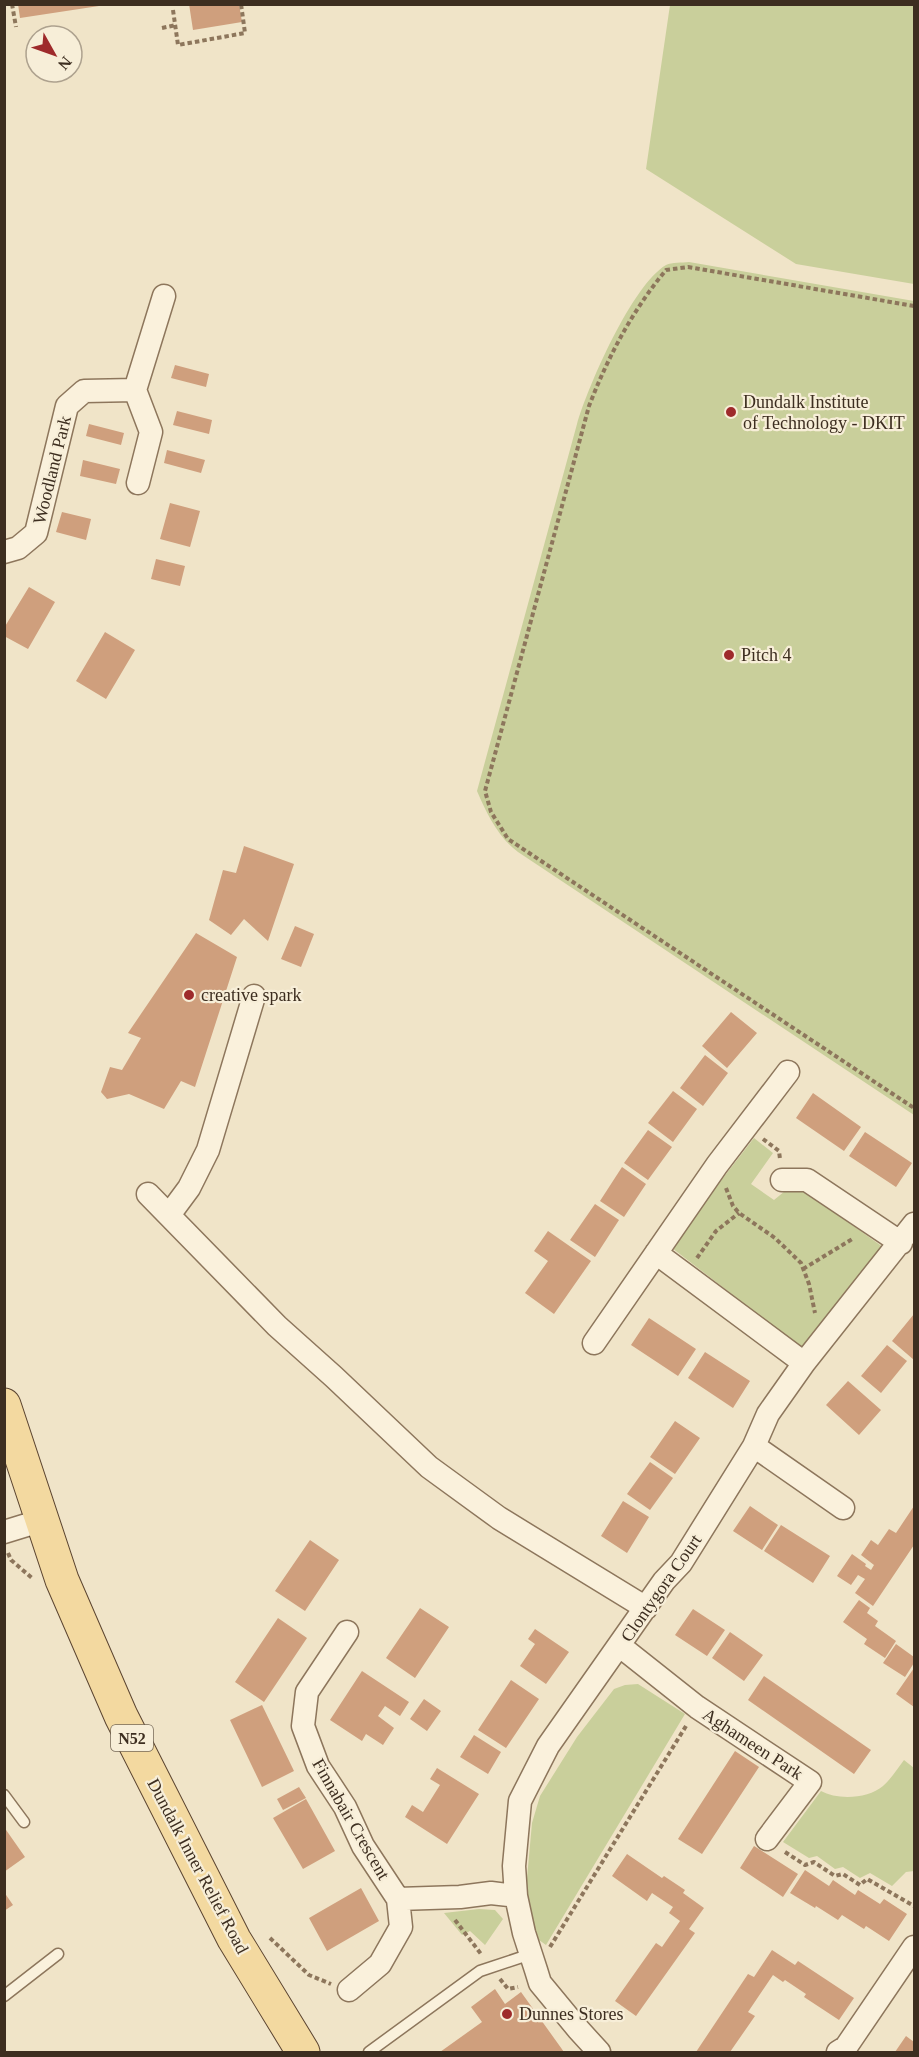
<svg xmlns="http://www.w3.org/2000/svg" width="919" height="2057" font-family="'Times New Roman',serif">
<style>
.green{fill:#c9cf9b}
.building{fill:#cf9f7d}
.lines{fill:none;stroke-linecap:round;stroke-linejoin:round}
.service-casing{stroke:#8d765c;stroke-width:13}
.minor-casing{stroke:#8d765c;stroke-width:25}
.primary-casing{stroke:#5b4430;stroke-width:35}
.path{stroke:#8d765c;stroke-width:4;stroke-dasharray:4.5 3;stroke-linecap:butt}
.service{stroke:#faf1dc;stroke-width:10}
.minor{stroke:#faf1dc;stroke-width:22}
.primary{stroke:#f3d9a0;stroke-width:33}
.poi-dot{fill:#9e2a2b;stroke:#f7eed8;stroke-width:2}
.labels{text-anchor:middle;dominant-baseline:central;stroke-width:4.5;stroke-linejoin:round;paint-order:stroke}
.shield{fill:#f7eed8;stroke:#756857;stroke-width:1.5}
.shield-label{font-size:16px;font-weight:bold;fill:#3d2e20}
.poi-label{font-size:18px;fill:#3d2e20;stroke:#f7eed8;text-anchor:start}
.street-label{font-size:18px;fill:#3d2e20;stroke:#f7eed8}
</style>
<rect width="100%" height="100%" fill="#f0e4c8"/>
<path class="green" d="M670 5H914V284L796 264 646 169Z
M689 262 914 301V1115L518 852C498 837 487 814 477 791L577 424C588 386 632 285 666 265 672 262 682 263 689 262Z
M754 1138 773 1153 751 1184 774 1200 785 1191 796 1187 806 1192 887 1250 808 1353 672 1248 695 1214Z
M638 1684 685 1714 546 1945 539 1940 533 1923 526 1889 532 1823 540 1796 577 1737 614 1689 625 1685Z
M904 1760 914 1768V1871L906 1872 892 1886 870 1873 860 1878 843 1867 835 1869 817 1856 809 1858 783 1842 821 1791C837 1800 868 1799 883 1786 891 1779 898 1768 904 1760Z
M479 1909 495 1910 503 1919 485 1945 470 1931 462 1935 444 1913Z"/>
<path class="building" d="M18 4H99V6L20 18Z
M189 4H239L242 22 193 30Z
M175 365 209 374 206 387 171 378Z
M177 411 212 420 209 434 173 425Z
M89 424 124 433 121 445 86 436Z
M167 450 205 460 201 473 164 463Z
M83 460 120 469 116 484 80 476Z
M170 503 200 511 190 547 160 539Z
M62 512 91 519 86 540 56 532Z
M156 559 185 566 180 586 151 579Z
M29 587 55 602 28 649 4 636V628Z
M105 632 135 650 106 699 76 681Z
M244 846 294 864 268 941 244 919 231 935 209 920 223 870 236 873Z
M295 926 314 934 301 967 281 959Z
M196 933 237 957 195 1087 181 1081 164 1109 129 1094 107 1099 101 1092 110 1067 122 1070 141 1038 128 1033Z
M731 1012 757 1033 727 1068 702 1046Z
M705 1055 728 1073 703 1106 680 1088Z
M673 1091 697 1109 673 1142 648 1123Z
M813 1093 861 1127 844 1151 796 1118Z
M648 1130 672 1147 648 1180 624 1163Z
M865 1132 912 1163 896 1187 849 1156Z
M622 1167 646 1184 624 1217 600 1201Z
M595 1204 619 1220 595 1257 570 1240Z
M548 1231 591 1261 554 1314 525 1293 548 1261 534 1251Z
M914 1314V1360L892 1341Z
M649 1318 696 1349 678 1376 631 1345Z
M887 1345 907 1361 881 1393 861 1376Z
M705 1352 750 1381 733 1408 688 1378Z
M848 1381 881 1410 859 1435 826 1405Z
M675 1421 700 1438 675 1474 650 1457Z
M650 1462 673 1478 650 1510 627 1494Z
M623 1501 649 1517 627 1553 601 1536Z
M750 1506 778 1525 762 1550 733 1531Z
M914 1506V1545L873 1606 855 1593 865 1579 858 1575 851 1585 837 1576 852 1554 866 1564 865 1566 871 1570 874 1565 861 1555 871 1540 878 1545 889 1529 896 1533Z
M781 1525 830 1556 813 1583 764 1551Z
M310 1540 339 1560 305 1611 275 1591Z
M859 1600 870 1608 867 1613 878 1621 875 1626 896 1641 885 1658 864 1644 867 1639 843 1622Z
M420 1608 449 1627 415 1678 386 1658Z
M693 1609 725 1630 707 1656 675 1635Z
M278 1618 307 1638 264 1702 235 1682Z
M535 1629 569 1652 546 1684 520 1666 535 1644 528 1639Z
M730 1632 763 1655 744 1681 712 1658Z
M896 1644 914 1657V1663L905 1677 883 1663Z
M914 1668V1707L896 1694Z
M362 1671 409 1702 400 1716 385 1706 378 1716 394 1728 383 1745 366 1734 362 1741 330 1720Z
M764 1676 871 1750 854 1774 748 1700Z
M511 1680 539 1699 506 1748 478 1730Z
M424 1699 441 1711 427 1731 410 1719Z
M262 1705 294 1771 262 1787 230 1720Z
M474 1735 501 1752 488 1774 460 1757Z
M735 1751 759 1767 702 1854 678 1839Z
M437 1768 479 1794 447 1844 405 1817 412 1805 423 1812 440 1785 430 1779Z
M299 1787 306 1798 283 1810 277 1799Z
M306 1799 335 1851 303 1869 273 1818Z
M4 1827 25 1857 4 1872Z
M754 1846 798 1874 783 1897 740 1868Z
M627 1854 662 1878 664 1876 685 1890 683 1893 704 1908 689 1929 695 1933 636 2016 615 2001 656 1943 662 1947 680 1921 669 1913 673 1907 652 1893 647 1901 612 1876Z
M805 1870 829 1886 833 1880 855 1895 858 1890 880 1904 884 1899 907 1914 889 1941 866 1926 864 1929 842 1915 838 1920 816 1906 815 1908 790 1893Z
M361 1888 379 1921 327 1951 309 1918Z
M4 1892 13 1905 4 1911Z
M772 1950 795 1965 798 1961 854 1998 839 2020 804 1997 806 1994 785 1980 783 1982 773 1975 748 2012 755 2016 730 2052H696L748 1974 754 1977Z
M495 1989 505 2004 521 1992 564 2052H440L482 2022 471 2007Z
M906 2036 914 2042V2052H895Z"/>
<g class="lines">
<g class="service-casing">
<path id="service" d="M4 1795 24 1822
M4 1996 58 1954
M369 2052 480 1971 531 1954"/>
</g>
<g class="minor-casing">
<path id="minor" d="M138 483 151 432 135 390 164 296
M4 552 18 548 36 533 67 406 84 391 135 390
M782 1180H807L901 1243
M148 1194 277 1326 334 1377 429 1467 499 1518 646 1608
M169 1215 189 1188 208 1150 254 996
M656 1253 804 1363
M594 1343 717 1165 788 1072
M754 1446 843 1508
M4 1532 43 1520
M347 1632 307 1692 303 1726 318 1766 345 1807 363 1846 398 1899 460 1897 491 1893 516 1896
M620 1646 697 1707 810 1782 767 1839
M349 1990 380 1964 401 1927 398 1899
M599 2052 578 2029 540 1983 536 1970 524 1933 516 1896 514 1866 520 1801 548 1746 664 1581 681 1563 754 1446 768 1414 804 1363 914 1224
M838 2052 846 2047 914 1947"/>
</g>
<g class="primary-casing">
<path id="primary" d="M4 1405 62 1580 121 1716 234 1939 303 2052"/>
</g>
<path class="path" d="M12 4 16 27
M173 10 178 45 245 33 241 4
M162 28 176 25
M914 306 688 267 666 270C632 311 608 357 589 406L485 791 491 812 508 839 914 1108
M763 1139 779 1151 780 1159
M726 1188 733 1206 739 1213 775 1238 801 1263 809 1284 815 1313
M697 1258 716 1231 739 1213
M803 1269 854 1238
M8 1553 11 1560 32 1578
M785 1852 805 1865 814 1862 835 1876 843 1874 860 1885 867 1879 914 1906
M455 1920 481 1954
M270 1938 309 1975 331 1984
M550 1947 686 1726
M500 1979 508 1989 518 1987"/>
<use href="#service" class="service"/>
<use href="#minor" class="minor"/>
<use href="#primary" class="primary"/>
</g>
<g class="poi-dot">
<circle cx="731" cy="412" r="6"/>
<circle cx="729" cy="655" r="6"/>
<circle cx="189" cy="995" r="6"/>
<circle cx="507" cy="2014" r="6"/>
</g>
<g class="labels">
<rect class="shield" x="111" y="1725" width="42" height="26" rx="4.5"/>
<g class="shield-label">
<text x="132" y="1738">N52</text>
</g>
<g class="poi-label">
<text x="743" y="402">Dundalk Institute<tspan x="743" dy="21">of Technology - DKIT</tspan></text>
<text x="741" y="655">Pitch 4</text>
<text x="201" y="995">creative spark</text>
<text x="519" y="2014">Dunnes Stores</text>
</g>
<g class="street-label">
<text transform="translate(52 470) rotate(-76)">Woodland Park</text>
<text transform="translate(661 1588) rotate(-55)">Clontygora Court</text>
<text transform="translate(753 1744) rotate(33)">Aghameen Park</text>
<text transform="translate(351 1819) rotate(60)">Finnabair Crescent</text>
<text transform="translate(198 1866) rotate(62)">Dundalk Inner Relief Road</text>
</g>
</g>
<rect width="919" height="2057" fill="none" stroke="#3d2e20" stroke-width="12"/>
<g transform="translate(54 54) rotate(130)"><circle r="28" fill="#f7eed8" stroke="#ada18e" stroke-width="1.5"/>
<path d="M0-4.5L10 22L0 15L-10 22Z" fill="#9e2a2b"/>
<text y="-9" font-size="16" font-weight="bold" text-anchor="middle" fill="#3d2e20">N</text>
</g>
</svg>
